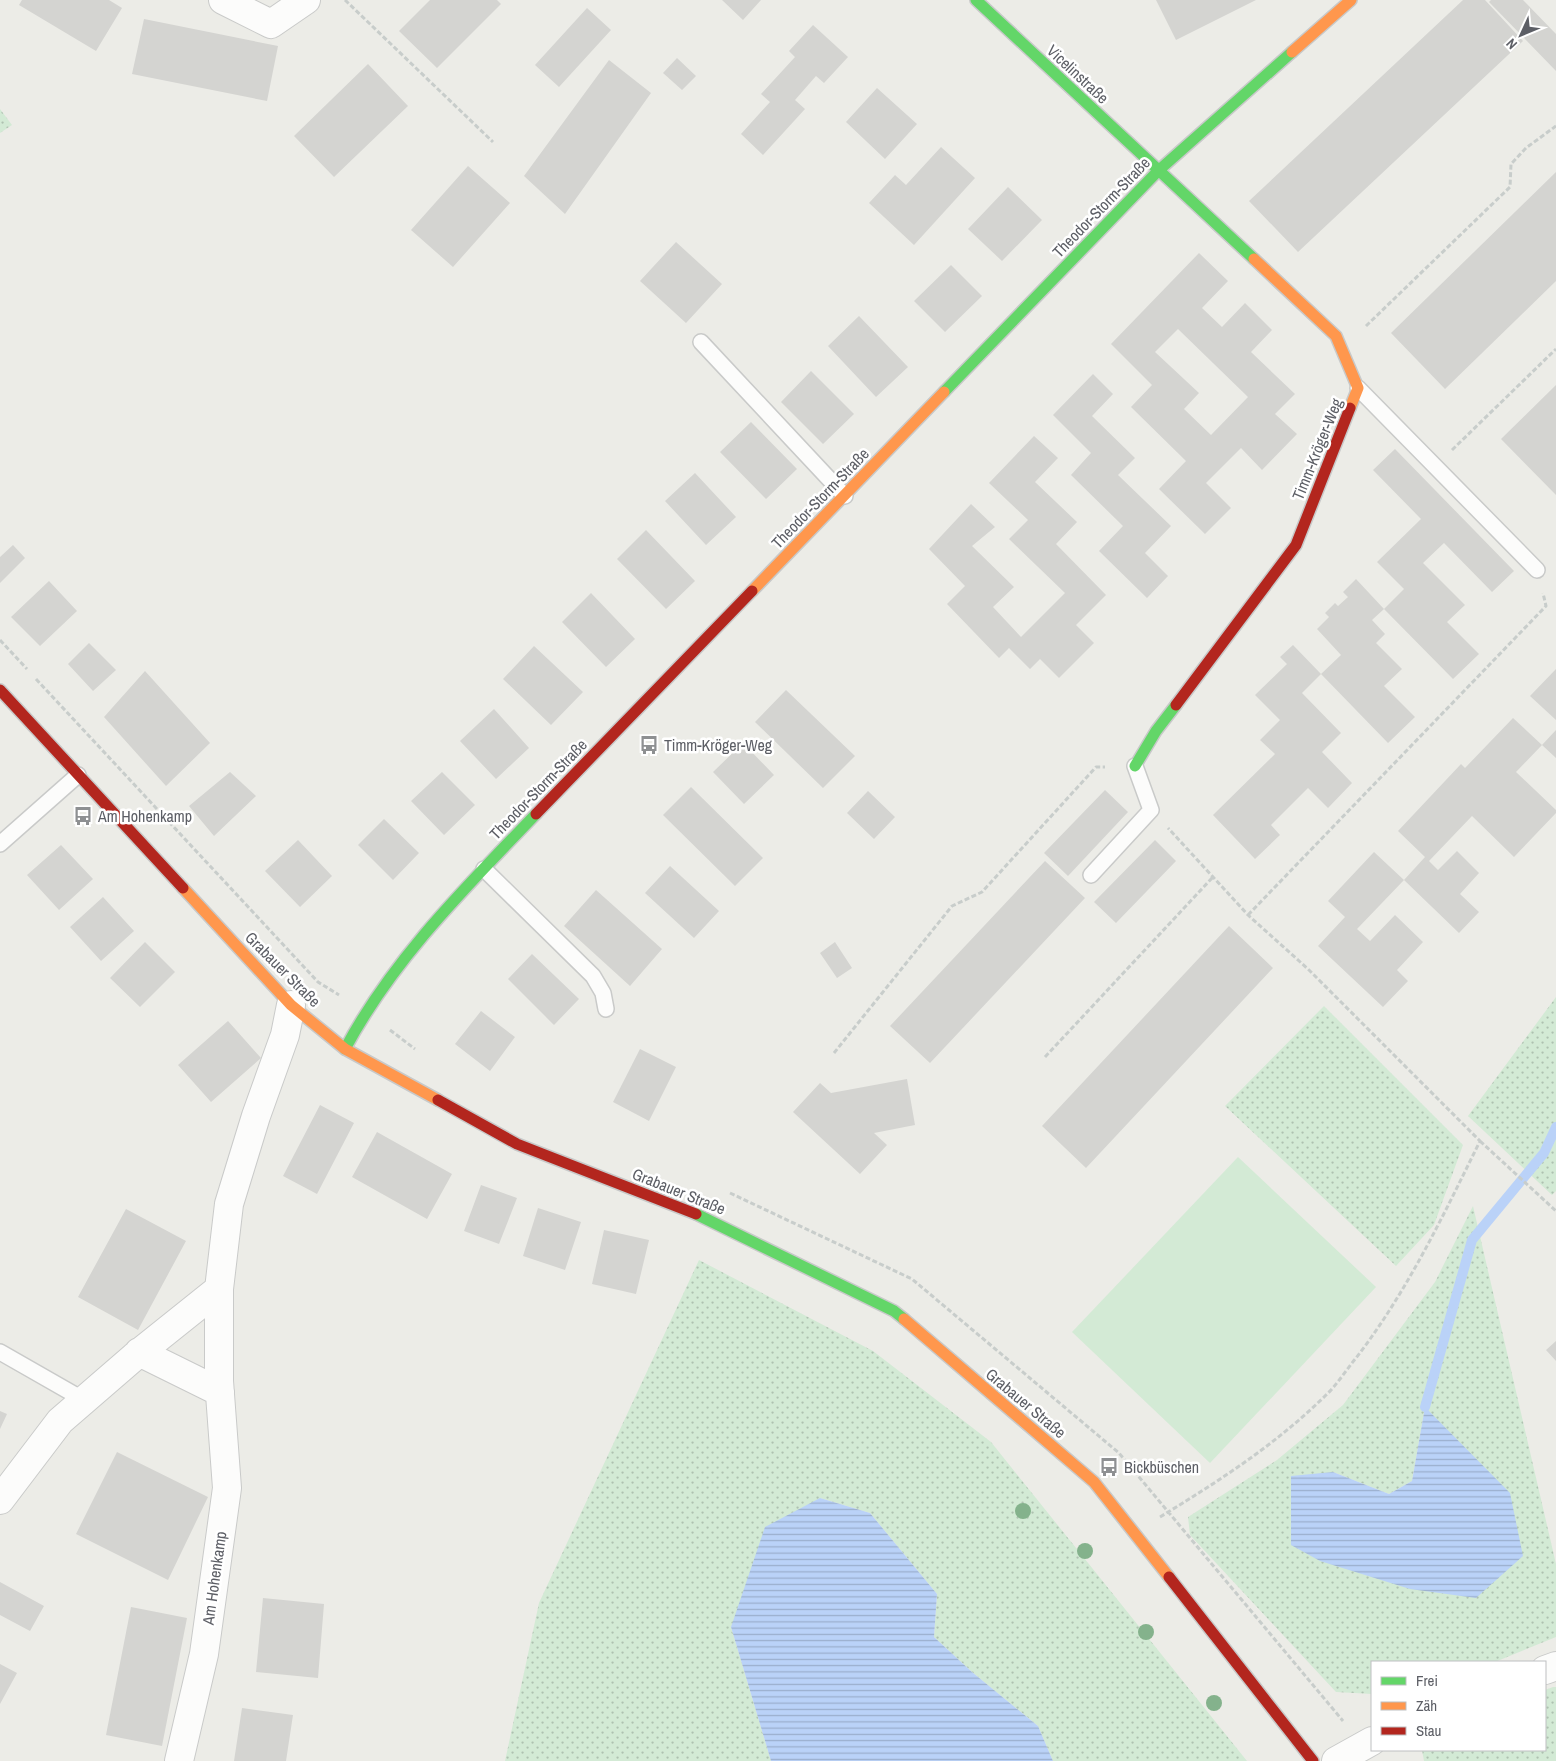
<svg xmlns="http://www.w3.org/2000/svg" width="1556" height="1761" font-family="'Archivo Narrow',sans-serif">
<style>
.grass{fill:url(#grass-dots);fill-rule:evenodd}
.pitch{fill:#d3ead5}
.water{fill:url(#water-rules)}
.lines{fill:none;stroke-linecap:round;stroke-linejoin:round}
.stream{stroke:#bad2f8;stroke-width:10}
.building{fill:#d4d4d1;fill-rule:evenodd}
.lane-casing{stroke:#c9cac9;stroke-width:18}
.street-casing{stroke:#c9cac9;stroke-width:30}
.fast-casing{stroke:#c8c9c9;stroke-width:14}
.slow-casing{stroke:#c8c9c9;stroke-width:14}
.jam-casing{stroke:#c8c9c9;stroke-width:14}
.path{stroke:#c8cdcb;stroke-width:3;stroke-dasharray:5 2.5;stroke-linecap:butt}
.lane{stroke:#fcfcfb;stroke-width:15}
.street{stroke:#fcfcfb;stroke-width:28}
.fast{stroke:#63d668;stroke-width:11}
.slow{stroke:#ff974d;stroke-width:11}
.jam{stroke:#b3261e;stroke-width:11}
.tree{fill:#84b28c}
.labels{text-anchor:middle;dominant-baseline:central;stroke-width:5;stroke-linejoin:round;paint-order:stroke}
.street-label{font-size:16px;fill:#5c5e65;stroke:#fff}
.poi-label{font-size:16px;fill:#5c5e65;stroke:#fff;text-anchor:start}
</style>
<defs>
<pattern id="grass-dots" width="8" height="8" patternUnits="userSpaceOnUse" patternTransform="scale(1.25)"><rect width="8" height="8" fill="#d3ead5"/><path d="M2 2h.1M6 6h.1" fill="none" stroke="#aec1b0" stroke-width="1.8" stroke-linecap="round"/></pattern>
<pattern id="water-rules" width="6" height="5" patternUnits="userSpaceOnUse" patternTransform="scale(1.25)"><rect width="6" height="5" fill="#bad2f8"/><path d="M0 2.5h6" fill="none" stroke="#9aaecc"/></pattern>
</defs>
<rect width="100%" height="100%" fill="#ecece7"/>
<path class="grass" d="M0 109 12 125 0 133Z
M1556 997V1191L1552 1195 1468 1116Z
M1324 1006 1463 1145 1434 1225 1396 1266 1225 1106Z
M1473 1206 1556 1564V1637L1495 1662H1372V1694L1336 1692 1190 1535 1188 1517 1277 1460 1343 1405 1435 1282ZM1425 1407 1410 1589 1333 1472 1389 1494 1412 1481Z
M699 1260 873 1351 991 1442 1247 1761H1053L1038 1726 972 1672 934 1637 937 1594 870 1513 820 1498 731 1627 771 1761H505L539 1603Z
M1553 1687H1556V1761H1424L1422 1750H1545V1690Z"/>
<path class="pitch" d="M1238 1157 1376 1287 1210 1463 1072 1332Z"/>
<path class="water" d="M1425 1407 1510 1493 1523 1556 1476 1598 1410 1589 1320 1561 1291 1545V1476L1333 1472 1389 1494 1412 1481Z
M820 1498 870 1513 937 1594 934 1637 972 1672 1038 1726 1053 1761H771L731 1627 765 1527Z"/>
<g class="lines">
<path class="stream" d="M1425 1407 1472 1240 1544 1153 1556 1127"/>
</g>
<path class="building" d="M22 0H109L122 8 96 51 19 5Z
M430 0H497L501 4 437 68 399 31Z
M722 0H761L743 20Z
M1156 0H1256L1176 40Z
M1463 0H1485L1523 41 1298 252 1249 201Z
M1491 0H1523L1556 34V71L1489 2Z
M587 8 611 30 559 87 535 65Z
M144 19 278 46 267 101 132 74Z
M813 25 848 57 824 83 816 76 795 100 805 109 763 155 741 134 770 102 761 94 795 57 789 51Z
M677 58 696 76 682 90 663 73Z
M609 60 651 93 565 214 524 176Z
M368 64 408 106 334 177 294 136Z
M877 88 917 124 885 159 846 122Z
M941 147 975 178 914 245 869 203 895 175 906 185Z
M468 166 510 203 453 267 411 230Z
M1556 172V281L1445 389 1391 333Z
M1008 187 1042 220 1002 261 968 229Z
M676 242 722 284 686 323 640 281Z
M1199 253 1228 281 1202 308 1222 327 1245 303 1272 330 1251 352 1295 394 1275 414 1297 434 1262 470 1241 448 1206 483 1231 508 1205 534 1159 489 1186 461 1131 407 1152 385 1111 344ZM1178 329 1248 397 1211 435 1184 409 1199 393 1155 352Z
M951 265 982 296 945 332 914 301Z
M859 316 908 367 876 397 828 346Z
M811 371 854 414 823 444 781 402Z
M1093 374 1113 394 1092 416 1135 458 1118 475 1171 526 1145 553 1168 576 1147 598 1099 551 1123 526 1071 475 1091 453 1053 415Z
M1556 385V495L1501 439Z
M751 422 797 469 766 499 720 452Z
M1034 436 1058 458 1035 482 1077 522 1056 544 1106 595 1076 625 1094 643 1059 678 1040 659 1030 669 1009 648 999 658 947 604 965 586 929 549 971 504 995 527 972 546 1014 587 993 607 1021 637 1065 593 1009 539 1028 520 989 483Z
M1395 449 1514 571 1492 592 1444 543 1423 563 1465 605 1447 622 1479 654 1453 679 1384 609 1404 589 1377 562 1421 519 1373 470Z
M695 473 736 517 706 545 665 501Z
M646 530 695 581 666 609 617 559Z
M13 545 25 558 0 583V557Z
M1356 579 1384 609 1372 620 1385 634 1376 643 1402 669 1384 686 1415 717 1388 743 1321 674 1302 693 1341 733 1322 752 1352 783 1328 808 1308 788 1271 825 1280 835 1255 859 1213 815 1275 754 1260 740 1280 720 1255 695 1287 664 1280 657 1293 645 1321 674 1341 655 1317 629 1329 617 1325 613 1335 603 1338 606 1348 597 1343 592Z
M49 581 77 611 40 646 11 617Z
M591 593 635 639 606 667 562 622Z
M89 643 116 670 93 691 68 664Z
M534 646 583 692 551 725 503 679Z
M1556 669V720L1530 696Z
M145 671 210 743 166 786 104 717Z
M786 690 855 756 823 788 755 722Z
M494 709 529 748 496 779 460 741Z
M1513 718 1542 745 1516 772 1556 810V813L1514 857 1472 816 1429 861 1438 870 1457 851 1479 873 1460 894 1479 912 1459 933 1404 880 1425 857 1398 831 1461 764 1465 768Z
M1556 730V758L1542 745Z
M743 743 774 775 744 804 713 772Z
M230 772 256 796 214 836 189 806Z
M442 772 475 805 444 835 411 801Z
M691 787 763 858 735 886 663 815Z
M1105 790 1128 812 1068 876 1044 853Z
M868 791 895 817 874 839 847 813Z
M384 819 419 853 393 880 358 845Z
M298 840 332 876 300 907 265 871Z
M1155 840 1176 861 1116 923 1094 902Z
M61 845 93 879 59 910 27 875Z
M1374 852 1404 880 1357 929 1370 941 1395 915 1423 942 1397 970 1408 981 1383 1007 1318 946 1345 917 1328 901Z
M1045 861 1085 898 930 1063 890 1026Z
M670 866 719 911 694 938 645 893Z
M596 890 662 949 630 986 564 926Z
M103 897 134 931 101 961 70 927Z
M1229 926 1273 968 1086 1168 1042 1126Z
M145 942 175 972 140 1007 110 978Z
M835 942 852 968 837 978 820 953Z
M532 954 579 999 554 1025 508 979Z
M481 1011 515 1037 490 1071 455 1044Z
M228 1021 261 1058 211 1102 178 1065Z
M640 1049 676 1067 649 1121 613 1102Z
M907 1079 915 1125 874 1133 887 1145 860 1174 793 1112 820 1083 831 1093Z
M320 1105 354 1123 317 1194 283 1176Z
M377 1132 452 1174 427 1219 352 1177Z
M481 1185 517 1198 499 1244 464 1231Z
M538 1208 581 1222 565 1270 523 1256Z
M126 1209 186 1241 138 1330 78 1297Z
M604 1230 649 1240 636 1294 592 1284Z
M1556 1341V1361L1546 1350Z
M0 1411 7 1414 0 1429Z
M117 1452 208 1497 168 1580 76 1534Z
M0 1582 44 1606 30 1631 0 1615Z
M263 1598 324 1604 318 1678 256 1672Z
M131 1607 187 1618 162 1746 106 1735Z
M0 1664 17 1673 0 1704Z
M242 1708 293 1715 286 1761H234Z"/>
<g class="lines">
<g class="lane-casing">
<path id="lane" d="M701 342 845 496
M1358 388 1537 570
M0 844 78 775
M484 869 593 976 603 993 606 1009
M1091 875 1151 810 1135 766
M0 1352 84 1400"/>
</g>
<g class="street-casing">
<path id="street" d="M223 0 271 24 306 0
M139 1352 220 1392
M0 1500 60 1421 134 1357 219 1289
M1545 1670 1556 1666
M179 1761 204 1654 227 1488 219 1381V1289L229 1204 256 1116 285 1035 291 1005
M1336 1761 1372 1741"/>
</g>
<g class="fast-casing">
<path id="fast" d="M976 0 1254 259
M944 392 1158 171 1292 52
M1135 766 1156 731 1176 705
M345 1049C393 959 466 887 536 814
M696 1214 894 1311 904 1319"/>
</g>
<g class="slow-casing">
<path id="slow" d="M1292 52 1351 0
M1254 259 1336 336 1358 388 1350 408
M752 591 944 392
M183 888 291 1005 345 1049 438 1100
M904 1319 1094 1482 1169 1577"/>
</g>
<g class="jam-casing">
<path id="jam" d="M0 690 183 888
M1176 705 1296 545 1350 408
M536 814 752 591
M438 1100 517 1144 696 1214
M1169 1577 1313 1761"/>
</g>
<path class="path" d="M345 0 493 142
M1366 326 1510 187 1511 164 1526 148 1556 126
M1452 450 1556 349
M0 640 27 669
M36 679 318 982 339 995
M1248 915 1546 606 1543 593
M390 1030 415 1049
M834 1053 952 906 982 892 1096 767H1105
M1045 1057 1213 877
M1480 1141 1556 1211
M730 1193 912 1279 1119 1453 1343 1721
M1160 1517C1219 1481 1275 1445 1325 1396 1337 1385 1346 1370 1356 1358 1407 1292 1443 1216 1480 1141L1308 969 1248 915 1168 828"/>
<use href="#lane" class="lane"/>
<use href="#street" class="street"/>
<use href="#fast" class="fast"/>
<use href="#slow" class="slow"/>
<use href="#jam" class="jam"/>
</g>
<g class="tree">
<circle cx="1023" cy="1511" r="8"/>
<circle cx="1085" cy="1551" r="8"/>
<circle cx="1146" cy="1632" r="8"/>
<circle cx="1214" cy="1703" r="8"/>
</g>
<defs>
<g id="bus-bare" transform="scale(1.5)"><path d="M-5-6H5V4H4V6H2V4H-2V6H-4V4H-5ZM-3.5-4V0h7V-4ZM-3.5 1.2v1.5H-2V1.2ZM2 1.2v1.5H3.5V1.2Z" fill="#8e9092" stroke="#fff" stroke-width="2.5" paint-order="stroke"/></g>
</defs>
<g fill-rule="evenodd">
<use href="#bus-bare" x="649" y="745"/>
<use href="#bus-bare" x="83" y="816"/>
<use href="#bus-bare" x="1109" y="1467"/>
</g>
<g class="labels">
<g class="street-label">
<text transform="translate(1078 74) rotate(43)">Vicelinstraße</text>
<text transform="translate(1101 207) rotate(-46)">Theodor-Storm-Straße</text>
<text transform="translate(1317 449) rotate(-68)">Timm-Kröger-Weg</text>
<text transform="translate(820 498) rotate(-46)">Theodor-Storm-Straße</text>
<text transform="translate(538 789) rotate(-46)">Theodor-Storm-Straße</text>
<text transform="translate(283 969) rotate(45)">Grabauer Straße</text>
<text transform="translate(679 1191) rotate(22)">Grabauer Straße</text>
<text transform="translate(1026 1403) rotate(40)">Grabauer Straße</text>
<text transform="translate(214 1578) rotate(-82)">Am Hohenkamp</text>
</g>
<g class="poi-label">
<text x="664" y="745">Timm-Kröger-Weg</text>
<text x="98" y="816">Am Hohenkamp</text>
<text x="1124" y="1467">Bickbüschen</text>
</g>
</g>
<rect x="1371" y="1661" width="175" height="90" fill="#ffffff" stroke="#bebfc1"/>
<rect x="1381" y="1677" width="25" height="8" fill="#63d668" stroke="#bebfc1"/>
<text x="1416" y="1686" font-size="15" fill="#5c5e65">Frei</text>
<rect x="1381" y="1702" width="25" height="8" fill="#ff974d" stroke="#bebfc1"/>
<text x="1416" y="1711" font-size="15" fill="#5c5e65">Zäh</text>
<rect x="1381" y="1727" width="25" height="8" fill="#b3261e" stroke="#bebfc1"/>
<text x="1416" y="1736" font-size="15" fill="#5c5e65">Stau</text>
<g transform="translate(1521 35) rotate(226)" stroke="#ffffff" stroke-width="4" paint-order="stroke">
<path d="M0-4L9 19L0 12L-9 19Z" fill="#5c5e65"/>
<text y="-8" font-size="14" font-weight="bold" text-anchor="middle" fill="#5c5e65">N</text>
</g>
</svg>
